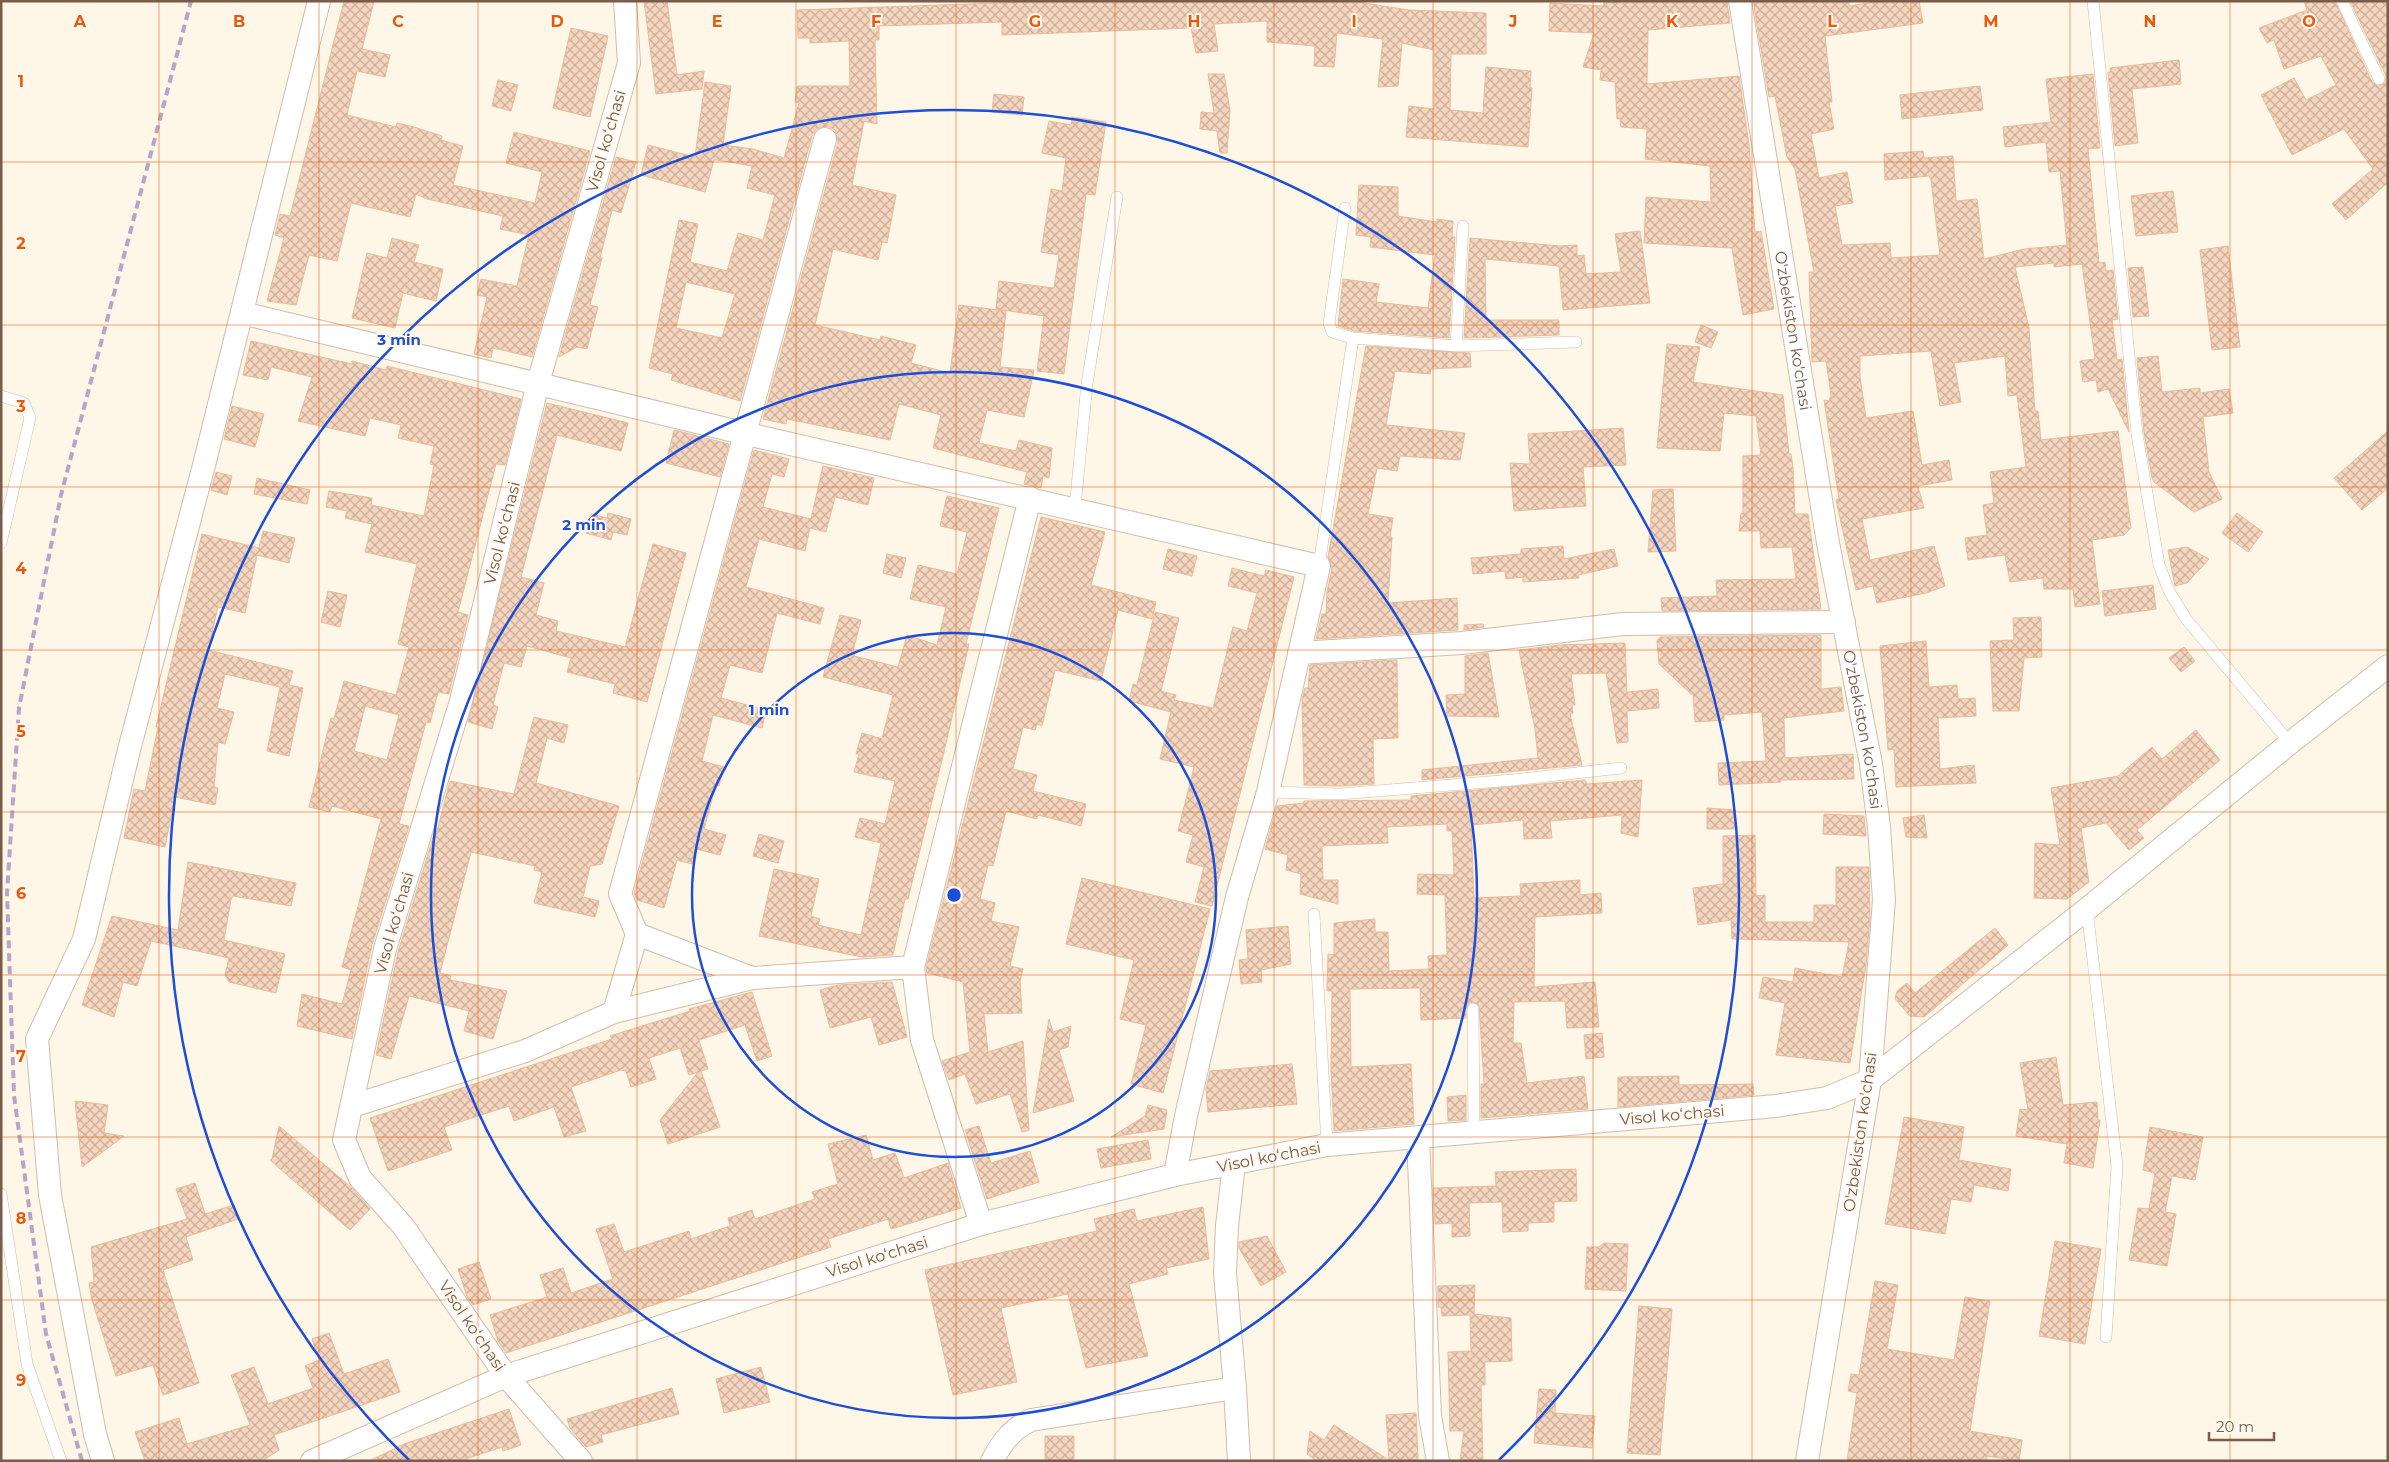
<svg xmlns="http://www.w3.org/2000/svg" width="2389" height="1462" font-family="Montserrat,sans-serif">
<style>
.building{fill:url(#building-cross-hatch);stroke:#e8bc9c;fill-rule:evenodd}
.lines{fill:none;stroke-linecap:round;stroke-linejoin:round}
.lane-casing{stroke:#d0bdab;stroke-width:12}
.street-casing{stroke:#d0bdab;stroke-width:24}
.lane{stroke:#fff;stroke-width:11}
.street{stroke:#fff;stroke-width:22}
.rail{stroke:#b9a4c9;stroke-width:4;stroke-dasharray:8 5;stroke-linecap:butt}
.grid{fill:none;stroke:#e8590c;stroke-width:1;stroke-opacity:0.55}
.ring{fill:none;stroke:#1d4ed8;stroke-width:2.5}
.labels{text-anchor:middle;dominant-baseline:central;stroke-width:4;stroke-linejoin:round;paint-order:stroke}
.street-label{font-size:16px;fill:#795c49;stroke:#fff9ef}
.grid-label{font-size:16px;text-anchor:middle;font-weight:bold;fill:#e8590c;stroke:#fff9ef;stroke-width:4;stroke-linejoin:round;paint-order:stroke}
.centre{fill:#1d4ed8;stroke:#fff9ef;stroke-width:2.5}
.ring-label{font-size:15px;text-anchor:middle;font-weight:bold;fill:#1d4ed8;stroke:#fff9ef;stroke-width:4;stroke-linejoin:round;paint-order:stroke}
</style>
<defs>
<pattern id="building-cross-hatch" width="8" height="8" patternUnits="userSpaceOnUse" patternTransform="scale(1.25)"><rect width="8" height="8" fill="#f5d5bd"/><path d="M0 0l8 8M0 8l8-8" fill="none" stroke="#cbb09c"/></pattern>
</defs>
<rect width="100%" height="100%" fill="#fef6e7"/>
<path class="building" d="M344 1H374L362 49 390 55 385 77 357 71 347 115 396 127 397 123 414 127 442 136 441 140 463 146 453 185 535 203 542 172 506 163 514 132 590 151 532 357 493 348 491 358 474 354 487 297 477 295 481 279 517 286 529 235 500 229 503 216 427 199 416 194 410 217 351 203 337 261 309 255 296 305 267 301 284 238 275 235 280 214 290 216Z
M644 1H667L677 75 704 71 702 89 656 94Z
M1056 1H1351L1409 10 1486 13V54H1451L1450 110 1483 113 1486 67 1531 71 1530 88H1532L1528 147 1406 137 1409 106 1434 109V50L1402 43 1398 86 1378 87 1383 39 1337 33 1334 67 1314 66 1315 46 1267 42V21L1214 24 1218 51 1196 53 1191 28 1002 35V22L879 26V40H875L877 124 864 121 852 185 896 195 887 243 882 242 878 260 833 249 815 325 880 340 881 336 916 345 911 363 950 373 959 305 1006 311 1000 367 1034 370 1024 417 987 410 979 443 1016 451 1019 440 1052 448 1049 478 1043 476 1041 488 1024 484 1027 472 933 448 941 415 899 404 890 440 787 419 786 424 763 419 838 142 835 130 828 126 816 129 812 136 740 401 671 380 673 374 649 368 679 220 698 224 690 262 727 271 738 233 763 240 775 195 747 188 752 166 717 160H714L705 192 641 175 648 145 695 157 705 82 731 86 723 145 753 149 784 158 799 103 795 102 797 86H850L849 41 810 43V38H798L797 10ZM686 282 735 294 722 338 676 328Z
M1624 1H1727L1730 23 1648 30 1647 84 1739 76 1749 145 1755 232 1761 231 1774 309 1743 315 1732 248 1644 243 1646 197 1711 202 1710 166 1645 159 1647 129 1621 127 1620 119H1617L1615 82 1600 80 1601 70 1583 67 1594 33 1549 31 1550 3 1603 6 1604 2 1624 3Z
M1753 1H1849V6L1880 1H1919L1923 23 1825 36 1832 102H1829L1834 129 1811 134 1819 178 1847 172 1853 203 1835 206 1842 245 1890 243 1891 258 1940 255 1931 180 1929 176 1885 180 1884 154 1923 151 1924 158 1953 156 1956 201 1977 199 1984 259 2024 249 2067 245 2060 171 2049 172 2046 142 2005 147 2003 127 2051 122 2046 79 2093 74 2100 148 2088 149 2099 263 2105 262 2106 271 2113 270 2118 319 2112 320 2117 360 2122 359 2129 432 2108 389 2098 392 2096 380 2083 382 2080 361 2095 359 2082 264 2054 267V263L2015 267 2029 328 2035 411H2038L2041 440 2118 431 2131 528 2124 535 2092 540 2100 604 2075 607 2073 589H2044L2043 578 2010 582 2005 555 1968 560 1965 538 1987 535 1983 505 1994 503 1990 472 2026 467 2017 395 2008 396 2005 356 1954 363 1961 402 1940 406 1931 351 1860 356V377L1866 418 1913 411 1922 465 1949 460 1952 480 1918 486 1924 508 1862 519 1870 560 1934 546 1945 586 1926 593 1877 603 1873 586 1856 590 1836 500 1839 499 1824 400 1829 401 1831 395 1826 361 1812 362 1809 272H1814L1795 169 1787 157 1775 96 1769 97Z
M2304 1H2335L2372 82 2379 86 2385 83 2386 76 2350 1H2388V186L2386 184 2346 220 2332 204 2373 169 2344 129 2292 155 2261 95 2294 78 2306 100 2336 85 2321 56 2284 69 2274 40 2267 43 2259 28 2307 10Z
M571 28 608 36 590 117 553 108Z
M2179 60 2181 84 2132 89 2138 143 2115 146 2108 72H2111L2110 68Z
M1208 74H1224L1230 111 1227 153H1220L1217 131 1200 129 1201 112 1214 113Z
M498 80 518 85 511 111 492 106Z
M1980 86 1983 110 1902 119 1900 95Z
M994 94 1024 97 1022 115 992 112Z
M1072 117 1106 122 1095 195 1086 194 1064 374 1037 371 1044 316 996 309 999 281 1054 288 1059 255 1041 252 1051 189 1062 191 1066 158 1042 153 1049 121 1071 125Z
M616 157 636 162 621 213 612 210 600 258H602L590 305 598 307 587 349 577 347 559 357Z
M1359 185 1398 187V216L1437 222V219L1453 221 1452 237H1455L1449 338 1354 331 1338 326 1343 279 1379 284 1376 302 1428 308 1435 255 1370 247 1371 237 1356 235Z
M2173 191 2178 232 2136 236 2131 196Z
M1640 231 1650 303 1563 310 1559 266 1485 259 1486 320H1559V335L1464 338 1470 238 1560 246 1577 245V256L1584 255 1586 274 1621 272 1615 234Z
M392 238 419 245 414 262 443 269 436 301 403 293 395 328 352 318 367 253 387 258Z
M2228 246 2240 347 2212 350 2200 250Z
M2143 267 2149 316 2133 317 2128 268Z
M1701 325 1718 332 1711 348 1695 342Z
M251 341 352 364V361L386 370 387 366 521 399 505 465 496 464 458 612 468 615 449 694 438 692 430 723 426 722 399 824 409 826 372 945 352 1039 297 1026 302 994 342 1004 351 970 342 967 381 819 332 806 330 812 309 807 331 718 334 719 344 681 396 695 409 647 398 644 417 564 365 552 372 524 345 518 347 511 326 507 329 491 372 498 371 505 424 516 434 465 430 464 434 446 398 438 401 425 370 418 365 436 298 421 312 377 271 367 268 380 243 375ZM365 706 399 715 387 760 354 751Z
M1667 344 1700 347 1693 382 1783 395 1789 454H1791L1793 468 1795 514H1808L1821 609 1662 611 1661 598 1717 596 1716 580 1796 579 1792 547 1761 548 1760 531H1739L1741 513H1743V456L1761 455 1756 416 1724 413 1720 451 1657 448Z
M1366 346 1470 353 1471 367 1431 369 1430 374 1395 371 1386 425 1465 433 1460 460 1400 456 1397 471 1377 468 1368 514 1393 518 1390 537H1392L1388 603 1457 598 1458 630 1316 639 1322 614H1326L1327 592 1332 568 1328 557Z
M2158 356 2162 392 2200 388V393L2229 389 2233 413 2203 417 2209 472 2222 499 2194 512 2154 482 2152 478 2144 433 2137 358Z
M547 403 628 423 621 451 557 435 521 577 544 583 536 615 558 621 556 631 625 647 653 544 686 553 647 702 613 693 615 684 567 672 571 658 527 646 521 667 504 663 493 705 498 707 492 729 468 722Z
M232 406 264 414 255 447 224 439Z
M1623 428 1626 465 1583 467 1586 506 1514 511 1510 463 1530 464 1528 434Z
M674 430 729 444 720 477 666 463Z
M2388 431V488L2362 510 2334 478Z
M754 450 789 459 784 477 772 474 763 507 811 519 823 466 874 478 868 505 835 497 826 532 810 528 805 551 759 539 746 587 824 608 820 624 777 613 762 673 730 665 721 698 766 710 762 728 713 715 702 761 724 767 719 786 716 785 704 829 726 835 720 855 696 849 692 864 677 860 664 908 637 900 634 893Z
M216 472 232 476 227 495 211 490Z
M257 478 310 490 307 504 254 494Z
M1673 489 1676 551 1648 552 1653 490Z
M947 496 999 508 966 644H969L943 756 908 899H905L893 955 862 957 759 936 774 869 819 879 811 916 820 919 818 925 861 935 881 843 855 837 860 818 885 824 895 781 854 772 859 754H856L862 733 882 739 893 695 823 677 840 615 861 620 853 651 855 652 854 656 898 667 907 635 937 645 946 607 910 599 918 565 957 574 967 532 940 526Z
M608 513 631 519 627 535 613 532 611 540 586 533 591 514 607 518Z
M2237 513 2263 532 2248 552 2222 533Z
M1041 517 1105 532 1091 585 1156 602 1152 619 1118 610 1101 681 1055 670 1042 726 1037 724 1035 730 1023 727 1013 769 1037 775 1033 791 1086 804 1081 826 1038 815 1037 819 1006 811 993 866 988 865 980 899 995 903 991 921 1019 927 1010 966 1023 969 1020 981 1022 1013 984 1014 988 1052 1023 1041 1029 1130 1022 1132 1010 1094 976 1104 965 1074 949 1080 942 1061 970 1052 963 982 927 973 926 968Z
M263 531 295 538 289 563 257 555 245 613 218 607 208 650 293 671 289 685 303 688 289 756 267 751 280 687 225 674 217 708 234 712 225 744 218 742 214 787 218 788 215 805 175 797 165 847 124 838 134 789 145 791 158 727H156L202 534 259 548Z
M1563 546 1564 559 1614 549 1618 566 1578 575 1579 578 1523 582V577L1506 579 1505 571 1473 574 1471 558 1521 554V549Z
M2187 547 2209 559 2187 583 2175 586 2168 550Z
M1168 549 1197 556 1192 576 1163 569Z
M887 554 906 558 901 578 883 573Z
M1232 568 1264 576 1266 570 1294 577 1212 906 1195 902 1204 867 1186 862 1193 835 1178 831 1194 767 1160 759 1171 712 1129 701 1133 684 1137 685 1155 612 1179 618 1161 691 1176 695 1174 700 1213 708 1233 627 1247 631 1257 593 1228 586Z
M2153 585 2156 609 2105 616 2102 591Z
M328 591 347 595 340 627 321 622Z
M2041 617 2042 657 2024 658 2019 711H1993L1990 641 2014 640 2013 618Z
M1483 624 1484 627 1464 630V625Z
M1821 635V689L1841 687 1844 711 1784 718 1785 758 1853 754 1854 779 1780 780 1781 782 1719 785 1718 763 1766 761 1762 712 1724 715V720L1695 722 1693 694H1691L1659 664 1657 641 1660 637Z
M1926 641 1929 687 1957 685 1958 699 1975 698 1976 716 1938 718 1940 769 1974 765 1976 783 1896 787 1894 749 1888 750 1880 646Z
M1625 643 1627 695 1628 692 1658 689 1659 708 1627 711 1628 742 1617 743 1606 673 1571 674 1575 705H1572L1573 713 1570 714 1582 765 1422 780V770L1538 758 1535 729 1519 650 1559 645Z
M2184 647 2195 661 2181 672 2169 658Z
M1488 653 1499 717 1447 716 1446 695 1465 694V656Z
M1397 660 1398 738 1373 739 1374 784 1340 786 1304 785 1302 699 1305 688H1308L1310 665Z
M534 717 568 725 564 743 547 738 536 783 619 806 602 864 590 866 583 897 599 901 595 917 534 903 542 872 534 870 535 866 471 852 440 973 451 976 450 980 507 991 493 1039 464 1031 469 1011 409 996 391 1059 376 1055 398 952 435 831H437L450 781 514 794Z
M2196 730 2220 760 2137 830 2144 838 2129 850 2106 823 2081 828 2089 882 2067 899 2034 898 2035 843 2060 845 2051 788 2118 776 2152 747 2162 759Z
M1585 780 1587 784 1642 780 1638 837 1621 833 1622 815 1550 821 1552 838 1524 839 1523 820 1471 825 1474 898 1521 896 1520 884 1580 880V895L1601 893 1602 913 1535 917 1534 987 1595 982 1599 1027 1567 1028 1565 1001 1514 1002 1513 1043H1521L1527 1083 1584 1076 1588 1109 1481 1118V1084H1484L1479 1005 1473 1002 1469 1003 1466 1009V1018L1421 1020 1420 988 1350 989 1351 1067 1411 1064 1414 1124 1334 1131 1331 1069 1332 991H1327L1328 954 1334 955V923L1375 919V932H1388L1389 971 1429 969 1428 956 1447 955 1445 895 1417 894 1418 874 1454 875 1452 831H1447V824L1387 827 1388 843 1322 846 1323 880H1338V904L1300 894 1301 874 1286 870 1288 855 1265 849 1277 806 1304 803V801L1411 800V796Z
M1707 808 1735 810 1736 829H1707Z
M1824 814 1864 816 1866 836 1823 834Z
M1924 815 1927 838 1906 837 1903 818Z
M759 834 784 841 778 863 753 856Z
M1755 835 1756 896 1765 895V922H1814V905H1836V867H1869L1870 917 1866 965 1850 1063 1776 1055 1785 1003 1759 998 1763 977 1793 982 1795 968 1842 977 1849 942 1732 939 1731 920 1698 925 1693 888 1723 884V836Z
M188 862 296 883 291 906 233 896 231 899 224 940 285 954 276 993 229 982 225 975 229 958 151 941 137 986 123 982 114 1017 82 1005 112 916 178 930Z
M1082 878 1210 909 1163 1093 1131 1084 1146 1025 1120 1019 1134 960 1066 944Z
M1288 926 1291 964 1261 970 1262 982 1241 984 1239 960 1248 959 1246 930Z
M1995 928 2008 945 1924 1017 1910 1016 1895 999 1897 991 1907 983 1915 993Z
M892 982 907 1037 879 1045 871 1017 830 1028 820 990 838 985Z
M752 992 772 1056 757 1061 745 1025 699 1040 708 1069 701 1071 720 1127 668 1144 660 1120 698 1072 689 1075 680 1048 649 1058 656 1079 631 1087 626 1071 621 1070 571 1087 586 1131 564 1137 554 1107 514 1121 509 1106 444 1127 452 1150 388 1171 370 1118 612 1039 610 1036 690 1011 689 1009Z
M1049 1019 1053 1032 1071 1026 1068 1047 1059 1050 1074 1101 1033 1113Z
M1602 1033 1604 1057 1586 1059 1584 1035Z
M2056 1057 2063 1105 2097 1102 2098 1120H2100L2093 1168 2064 1163 2067 1144 2016 1136 2020 1109 2028 1110 2020 1063Z
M1292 1064 1297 1104 1208 1112 1206 1089 1210 1071Z
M1679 1076V1085L1753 1084 1754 1095 1618 1107V1077Z
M1466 1095V1120L1448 1121 1447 1097Z
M75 1101 108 1105 104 1133 124 1136 82 1167Z
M1148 1105 1167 1110 1164 1129 1111 1137 1145 1116Z
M1904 1117 1964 1127 1959 1160 2011 1169 2008 1191 1974 1185 1971 1202 1951 1199 1945 1234 1885 1224Z
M279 1126 352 1188 370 1209 350 1230 270 1160 272 1159Z
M979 1126 991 1163 1030 1151 1039 1182 987 1199 965 1130Z
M2150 1127 2203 1137 2195 1180 2172 1176 2165 1212 2176 1214 2167 1266 2129 1260 2138 1208 2149 1209 2155 1173 2143 1170Z
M866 1135 873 1160 895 1153 904 1178 948 1163 961 1208 891 1229 888 1219 828 1239 831 1247 506 1353 498 1341 490 1315 547 1297 540 1275 563 1268 571 1293 613 1279 596 1229 614 1224 624 1252 689 1231 691 1239 730 1226 728 1218 752 1210 755 1219 815 1199 812 1192 838 1184 828 1144Z
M1148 1140 1151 1159 1101 1168 1097 1149Z
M1576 1169 1577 1201 1554 1202V1222L1528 1223V1231L1503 1232 1502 1202 1469 1203 1470 1236 1452 1237V1223L1435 1224 1433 1188 1496 1186 1495 1172Z
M195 1183 205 1214 234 1205 238 1219 186 1237 193 1260 163 1270 199 1383 163 1395 153 1365 116 1376 92 1300 89 1283 94 1282 91 1247 187 1219 176 1189Z
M1203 1207 1209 1259 1166 1268 1168 1274 1129 1284 1148 1356 1086 1368 1068 1294 1001 1308 1017 1382 953 1395 925 1270 1097 1231 1094 1219 1134 1209 1137 1221Z
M1267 1236 1286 1272 1261 1286 1239 1248V1242Z
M2055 1241 2101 1249 2085 1344 2039 1336Z
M1604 1243 1628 1244 1626 1291 1585 1289 1587 1247H1599Z
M479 1262 491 1299 473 1305 467 1297 458 1269Z
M1875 1281 1898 1285 1887 1349 1954 1360 1965 1297 1990 1301 1970 1431 2022 1440 2019 1461 1987 1456V1461H1847L1857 1393 1848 1391 1851 1374 1859 1375Z
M1475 1285 1474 1314 1511 1318 1512 1361 1485 1362V1385H1481L1483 1461H1460L1464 1431H1450L1448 1352 1471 1351 1470 1315 1442 1316 1441 1307H1438V1286Z
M1639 1306 1672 1309 1660 1455 1627 1453Z
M329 1333 344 1374 388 1359 400 1392 274 1435 279 1450 262 1461H145L135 1432 179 1418 187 1444 250 1425 231 1375 254 1367 268 1404 313 1388 305 1366 319 1360 312 1339Z
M761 1367 770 1402 724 1413 716 1379Z
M672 1388 679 1414 601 1435 603 1442 586 1447 570 1428 567 1419Z
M1539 1389 1556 1390 1555 1413 1595 1416 1592 1448 1534 1443Z
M509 1409 521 1445 503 1451 502 1447 460 1461H369L404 1444Z
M1416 1413 1418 1461H1317L1307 1454 1310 1431 1324 1440 1334 1425 1389 1460 1386 1415Z
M1045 1436H1074V1461H1045Z"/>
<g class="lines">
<g class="lane-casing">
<path id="lane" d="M2093 1 2137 434 2159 565 2170 593 2187 620 2290 743
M2342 1 2379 79
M1353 338 1456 346 1576 342
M1456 346 1463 226
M1 396 24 403 30 418 1 543
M1075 508 1087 384 1117 197
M1319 566 1353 338 1332 332 1329 323 1345 208
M1268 792 1340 794 1513 780 1621 768
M2087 909 2117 1166 2106 1337
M1314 914 1327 1145
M1473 1009 1474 1132
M1 1194 27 1364 61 1461"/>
</g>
<g class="street-casing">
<g id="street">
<path d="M625 1 629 63 538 383 461 701 385 949 344 1140 360 1178 403 1226 506 1376 981 1224 1175 1175 1327 1145 1776 1106 1827 1098 1870 1080 2087 909 2290 743 2388 666"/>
<path id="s1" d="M1740 1 1828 543 1871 764 1879 827 1884 900 1870 1080 1807 1461"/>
<path d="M825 139 620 894 637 934 752 978 913 967 1030 498"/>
<path d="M242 313 743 433 1319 566 1268 792 1237 897 1186 1116 1175 1175"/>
<path d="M1299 653 1462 643 1623 624 1844 622"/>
<path d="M913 967 922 1040 981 1224"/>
<path d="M614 1012 752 978"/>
<path d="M352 1106 525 1051 614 1012 637 934"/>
<path d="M1418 1138 1430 1416 1438 1461"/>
<path d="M1234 1164 1227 1226 1225 1273 1235 1388"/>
<path d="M103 1461 95 1434 50 1195 37 1039 84 939 129 750 204 465 319 1"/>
<path d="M312 1461 506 1376 581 1461"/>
<path d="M992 1461C1002 1442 1012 1429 1031 1420L1235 1388 1239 1461"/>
</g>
</g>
<use href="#lane" class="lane"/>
<use href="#street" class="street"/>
<path class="rail" d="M82 1461 46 1334 14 1095 7 893 19 708 61 495 191 1"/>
</g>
<path class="grid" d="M159 1V1461M319 1V1461M478 1V1461M637 1V1461M796 1V1461M956 1V1461M1115 1V1461M1274 1V1461M1433 1V1461M1593 1V1461M1752 1V1461M1911 1V1461M2070 1V1461M2230 1V1461M1 162H2388M1 325H2388M1 487H2388M1 650H2388M1 812H2388M1 975H2388M1 1137H2388M1 1300H2388"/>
<g class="ring">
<circle cx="954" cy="895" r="262"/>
<circle cx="954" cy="895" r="523"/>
<path d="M409 1460A785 785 0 1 1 1499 1460"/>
</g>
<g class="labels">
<g class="street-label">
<text transform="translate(606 141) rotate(-74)">Visol koʻchasi</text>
<text stroke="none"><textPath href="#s1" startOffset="334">O'zbekiston ko'chasi</textPath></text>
<text transform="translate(502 533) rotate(-76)">Visol koʻchasi</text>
<text stroke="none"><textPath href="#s1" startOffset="739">O'zbekiston ko'chasi</textPath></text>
<text transform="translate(394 923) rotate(-74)">Visol koʻchasi</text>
<text transform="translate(1672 1115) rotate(-5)">Visol koʻchasi</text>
<text transform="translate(1860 1132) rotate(-82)">O'zbekiston ko'chasi</text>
<text transform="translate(1269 1157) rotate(-11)">Visol koʻchasi</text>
<text transform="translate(877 1257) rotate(-17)">Visol koʻchasi</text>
<text transform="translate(472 1326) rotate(56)">Visol koʻchasi</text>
</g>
</g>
<g class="grid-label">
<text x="80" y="27">A</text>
<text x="239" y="27">B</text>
<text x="398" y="27">C</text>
<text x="557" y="27">D</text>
<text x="717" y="27">E</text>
<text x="876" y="27">F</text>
<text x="1035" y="27">G</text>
<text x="1194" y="27">H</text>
<text x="1354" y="27">I</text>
<text x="1513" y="27">J</text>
<text x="1672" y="27">K</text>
<text x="1832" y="27">L</text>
<text x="1991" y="27">M</text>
<text x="2150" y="27">N</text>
<text x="2309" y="27">O</text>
<text x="21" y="87">1</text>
<text x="21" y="249">2</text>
<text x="21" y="412">3</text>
<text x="21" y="574">4</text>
<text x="21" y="737">5</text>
<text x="21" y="899">6</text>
<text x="21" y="1062">7</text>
<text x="21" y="1224">8</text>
<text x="21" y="1386">9</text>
</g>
<circle cx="954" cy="895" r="8" class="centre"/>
<g class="ring-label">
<text x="399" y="345">3 min</text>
<text x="584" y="530">2 min</text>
<text x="769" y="715">1 min</text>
</g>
<rect width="2389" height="1462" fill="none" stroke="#795c49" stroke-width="5"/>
<path d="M2209 1432v8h65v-8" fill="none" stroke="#795c49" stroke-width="2.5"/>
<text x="2216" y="1432" font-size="15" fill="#795c49" stroke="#fff9ef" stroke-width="4" paint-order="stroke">20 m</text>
</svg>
